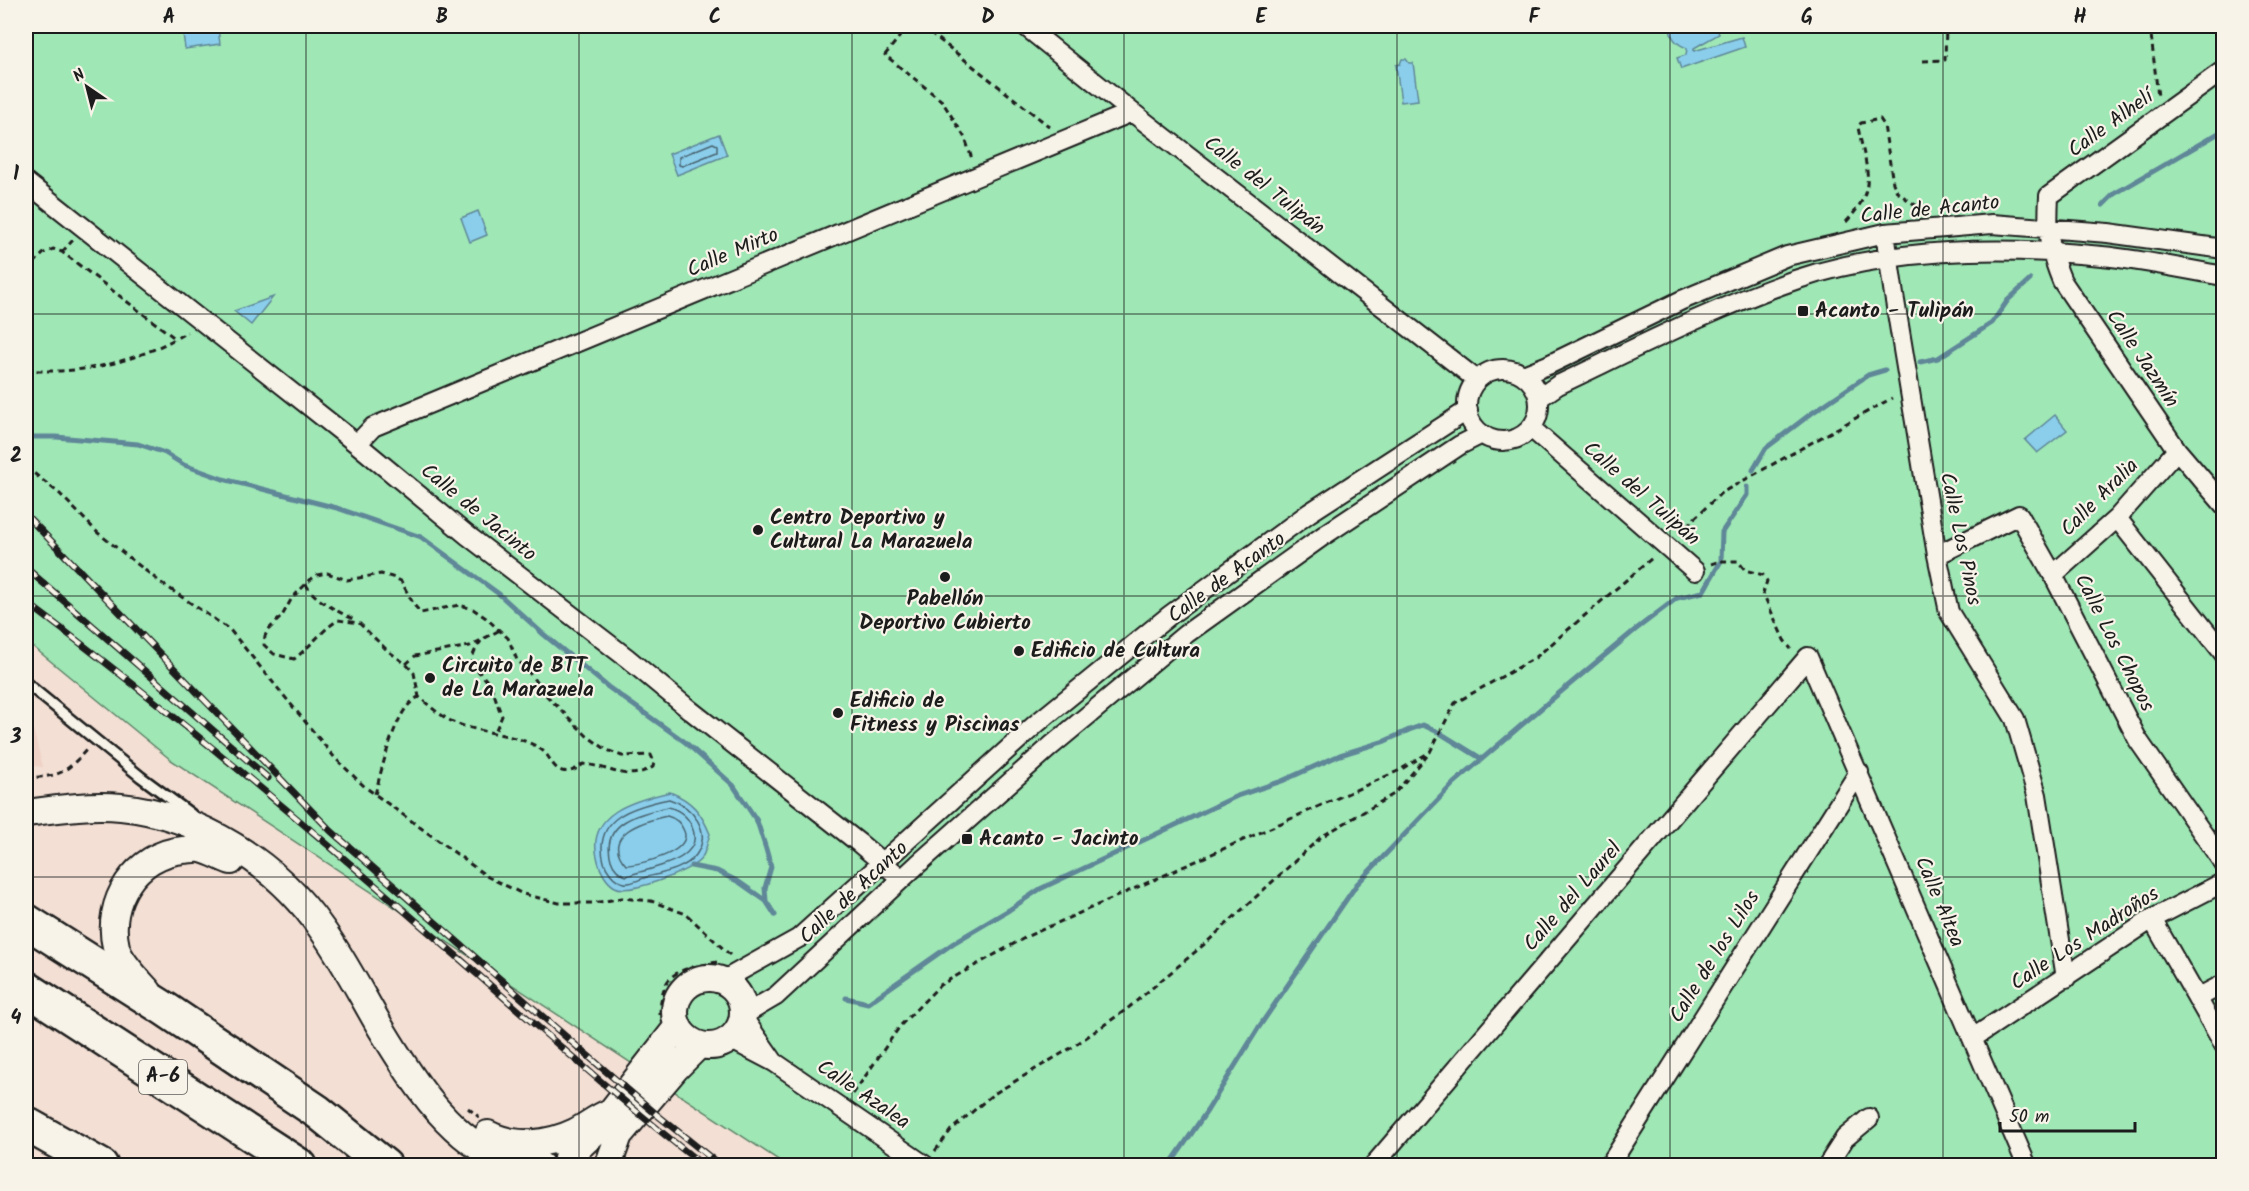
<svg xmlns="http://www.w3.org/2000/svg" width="2249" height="1191" font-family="Kalam,sans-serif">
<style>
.built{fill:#f0d1c6}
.green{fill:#9fe7b5;stroke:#5e8268;stroke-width:1.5}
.water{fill:#8aceeb;stroke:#5e8798;stroke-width:1.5}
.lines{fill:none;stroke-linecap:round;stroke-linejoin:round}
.shore{stroke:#48636f;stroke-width:1.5}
.stream{stroke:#5e8798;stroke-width:5}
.lane-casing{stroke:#1c1c1c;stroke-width:14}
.street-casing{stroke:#1c1c1c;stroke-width:22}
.secondary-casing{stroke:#1c1c1c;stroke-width:30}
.highway-casing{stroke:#1c1c1c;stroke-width:38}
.path{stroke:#1c1c1c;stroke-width:3;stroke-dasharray:6 4.5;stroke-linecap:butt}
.lane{stroke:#f7f3e8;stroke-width:9}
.street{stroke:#f7f3e8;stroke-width:18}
.secondary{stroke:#f7f3e8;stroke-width:26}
.highway{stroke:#f7f3e8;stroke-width:33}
.rail-casing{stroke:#1c1c1c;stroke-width:7}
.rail{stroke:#f7f3e8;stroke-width:4.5;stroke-dasharray:14;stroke-linecap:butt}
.grid{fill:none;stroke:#1c1c1c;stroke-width:1.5;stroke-opacity:0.55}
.poi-dot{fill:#1c1c1c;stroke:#f7f3e8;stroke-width:2}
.labels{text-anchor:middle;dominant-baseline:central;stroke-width:4.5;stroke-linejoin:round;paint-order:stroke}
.shield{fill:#f7f3e8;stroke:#5e5c59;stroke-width:1.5}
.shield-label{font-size:20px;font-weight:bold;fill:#1c1c1c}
.street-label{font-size:21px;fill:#1c1c1c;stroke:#f7f3e8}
.poi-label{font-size:21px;font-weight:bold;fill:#1c1c1c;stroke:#f7f3e8;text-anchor:start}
.neatline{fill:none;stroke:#1c1c1c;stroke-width:2}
.grid-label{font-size:20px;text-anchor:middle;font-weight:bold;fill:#1c1c1c}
</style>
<rect width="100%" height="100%" fill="#f3dfd4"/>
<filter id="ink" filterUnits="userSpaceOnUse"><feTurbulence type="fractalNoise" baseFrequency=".0167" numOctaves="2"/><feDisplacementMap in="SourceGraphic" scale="12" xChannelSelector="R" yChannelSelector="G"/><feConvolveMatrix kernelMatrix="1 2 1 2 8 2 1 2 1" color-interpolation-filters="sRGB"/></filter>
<g filter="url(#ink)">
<path class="built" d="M26 703 43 767 26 765Z"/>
<path class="green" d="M26 26H2223V1165H786L171 760 26 641Z"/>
<path class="water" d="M1670 26H1716L1719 34 1694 48V51L1742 37 1745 47 1681 69 1677 58 1686 55 1687 48C1676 44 1670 37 1670 26Z
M218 28 220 44 185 49 183 33Z
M1402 59H1406L1409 63H1413L1418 100 1401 102 1396 65 1400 64Z
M719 134 727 155 677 175 669 154Z
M478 211 487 235 470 242 461 218Z
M273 297 251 325 234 311Z
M2055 415 2067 430 2037 453 2025 440Z
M670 792C692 801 701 812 710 834 707 842 706 854 700 860 689 872 628 895 615 887 606 882 600 870 598 861 584 813 635 800 670 792Z"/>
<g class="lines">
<path class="shore" d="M713 143 717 145V152L682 166 679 165V157Z
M669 799C692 806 713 831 696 855 686 869 663 873 647 877 639 879 629 886 621 882 613 879 606 869 604 862 592 817 635 806 669 799Z
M668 807C678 809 688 816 692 827 707 861 648 868 627 876 619 874 613 867 611 860 600 822 640 813 668 807Z
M667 816C675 818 681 823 684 831 693 852 640 865 626 865 599 834 644 821 667 816Z"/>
<path class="stream" d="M2103 205 2114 194 2224 130
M1920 362 1938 358 1992 323 2008 300 2030 280
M26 437H56L138 444 165 453 184 465 223 479 337 508 421 537 499 594 542 633 608 687 685 742 733 785 757 821 766 849 771 867 765 888 766 901 775 915
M1753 470 1766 448 1812 413 1868 375 1885 370
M691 866 717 871 739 882 766 901
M846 998 868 1003 955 942 1009 910 1040 889 1237 796 1282 781 1340 755 1385 741 1409 730 1423 725 1440 733 1482 759
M1169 1166 1207 1111 1259 1027 1357 884 1454 783 1545 705 1635 630 1677 598 1703 592 1721 561 1722 532 1747 495V487"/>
<g class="lane-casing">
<path id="lane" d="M26 683 141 777 191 814"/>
</g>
<g class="street-casing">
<path id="street" d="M1025 26 1132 112 1477 380
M2224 70 2049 196C2047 233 2048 247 2062 281L2177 450 2224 505
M26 182 357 444 467 535 627 658 690 710 859 843 902 879
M1885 233 1894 295 1937 555 1949 612 2015 719 2037 795 2066 978
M1467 405a36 36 0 1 1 72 0a36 36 0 1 1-72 0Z
M1523 375 1548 365 1682 300 1787 256 1885 233 1992 224 2108 233 2224 249
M1539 398 1558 385C1636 348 1714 308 1795 280 1893 247 2001 246 2102 256 2143 260 2183 269 2224 276
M1531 428 1695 571
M357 444 373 427 1132 112
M2117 518 2224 654
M1937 555 2019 515 2053 575 2138 740 2224 864
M2053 575 2117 518 2177 450
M2152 919 2224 1045
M722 981 799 938 1036 724 1170 615 1309 513 1468 410
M2197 998 2224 984
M1973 1038 2152 919 2224 882
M730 1039 774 1062 926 1166
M774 1062 742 1016 776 996 918 864 1051 746 1186 634 1323 536 1460 445 1482 434
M1373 1166 1808 657 2027 1166
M1609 1166 1859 772
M1827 1166 1845 1138 1869 1118"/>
</g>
<g class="secondary-casing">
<path id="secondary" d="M26 813C57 809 89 804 121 807 200 815 276 863 321 928 344 960 362 996 382 1030 411 1078 444 1131 496 1157 508 1163 527 1163 541 1166
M675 1012a34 34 0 1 1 68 0a34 34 0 1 1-68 0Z
M148 991C138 980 119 961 116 947 105 902 136 854 183 850 188 850 196 848 201 849 211 851 222 858 231 861
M488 1134C515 1148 548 1145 575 1132 587 1126 596 1118 608 1113
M567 1158 596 1131 678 1026
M608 1166 619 1135 675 1069 699 1045"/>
</g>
<g class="highway-casing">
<path id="highway" d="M26 921 165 1009 318 1112 385 1166
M26 988 300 1166
M26 1124 101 1166"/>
</g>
<path class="path" d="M908 26 885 55 942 101 965 138 972 159
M922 26 1050 127
M2150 26 2158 97
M1923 61 1945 60 1946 26
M1846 222C1879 187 1866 170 1858 127L1861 123 1880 119 1884 125 1893 183 1897 192 1918 207
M62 252 73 240
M26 271 44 253 53 249 62 252 176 339
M26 370C84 375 137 362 187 332
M26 467 60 494 98 533 160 582 230 630 335 758 365 787 488 877 523 894 559 903H594L622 898 651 901 686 914 730 955
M1679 533 1721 493 1892 398
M1711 564 1721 561H1738L1745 570 1763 575 1767 581 1763 593 1784 640 1791 649
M306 584C312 599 341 613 355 620
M481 641C461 668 481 667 492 689 496 698 498 707 502 716L494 734
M406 664 415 656 470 646 500 630
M26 778C60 776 64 775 88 748
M375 794C382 770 395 706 419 697 431 707 444 719 458 724 481 733 525 735 543 751 550 756 552 768 562 771 570 773 577 769 583 764 610 766 625 783 653 767L654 762 651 755 622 756 607 750 587 736 544 693 525 667 517 660 508 638 486 618 473 609 459 605 421 613 414 605 401 581 392 577 381 574 347 580 327 573 317 575 310 580 292 598 282 616 268 630 265 636 264 645 274 654 294 659C310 647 321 631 338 620L359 623 388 651 406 664 414 673 419 697
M660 1015C661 969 680 970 717 962
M853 1094 900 1026 940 985 1028 936 1398 771 1430 752 1455 703 1535 658 1652 558
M468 1108 479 1117
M935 1151 951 1130 992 1095 1071 1048 1127 1009 1207 942 1321 837 1394 794 1427 756"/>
<use href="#lane" class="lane"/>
<use href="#street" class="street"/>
<use href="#secondary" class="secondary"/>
<use href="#highway" class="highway"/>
<g class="rail-casing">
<path id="rail" d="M26 515 331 831 573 1043 656 1114 721 1166
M26 568 268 778
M26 602C163 704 294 814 423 927 516 1007 607 1090 704 1166"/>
</g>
<use href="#rail" class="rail"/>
</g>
</g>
<path class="grid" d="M306 26V1166M579 26V1166M852 26V1166M1124 26V1166M1397 26V1166M1670 26V1166M1943 26V1166M26 314H2224M26 596H2224M26 877H2224"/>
<g class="poi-dot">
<rect x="1797" y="305" width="12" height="12" rx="3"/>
<circle cx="758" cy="530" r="6"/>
<circle cx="945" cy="577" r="6"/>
<circle cx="1019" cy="651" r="6"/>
<circle cx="430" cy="678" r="6"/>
<circle cx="838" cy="713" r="6"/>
<rect x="961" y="833" width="12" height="12" rx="3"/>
</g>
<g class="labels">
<rect class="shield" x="139" y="1060" width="48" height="34" rx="4.5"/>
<g class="shield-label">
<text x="163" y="1077">A-6</text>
</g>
<g class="street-label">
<text transform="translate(2111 124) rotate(-36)">Calle Alhelí</text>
<text transform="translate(1264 186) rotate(38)">Calle del Tulipán</text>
<text transform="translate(1930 210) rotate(-6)">Calle de Acanto</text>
<text transform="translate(733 253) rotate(-23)">Calle Mirto</text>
<text transform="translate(2142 359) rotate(56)">Calle Jazmín</text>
<text transform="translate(1641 494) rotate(41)">Calle del Tulipán</text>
<text transform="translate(2100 498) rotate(-45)">Calle Aralia</text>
<text transform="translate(478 513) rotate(39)">Calle de Jacinto</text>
<text transform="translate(1960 539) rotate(78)">Calle Los Pinos</text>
<text transform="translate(1227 578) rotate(-36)">Calle de Acanto</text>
<text transform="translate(2114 643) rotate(63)">Calle Los Chopos</text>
<text transform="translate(854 893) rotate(-43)">Calle de Acanto</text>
<text transform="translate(1573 897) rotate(-49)">Calle del Laurel</text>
<text transform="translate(1939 902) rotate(67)">Calle Altea</text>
<text transform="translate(2085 939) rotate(-33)">Calle Los Madroños</text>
<text transform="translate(1715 957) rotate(-58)">Calle de los Lilos</text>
<text transform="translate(863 1095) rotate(34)">Calle Azalea</text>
</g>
<g class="poi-label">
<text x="1815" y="311">Acanto - Tulipán</text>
<text x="770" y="518">Centro Deportivo y<tspan x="770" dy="24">Cultural La Marazuela</tspan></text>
<text x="945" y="599" text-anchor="middle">Pabellón<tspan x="945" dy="24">Deportivo Cubierto</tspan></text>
<text x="1031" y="651">Edificio de Cultura</text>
<text x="442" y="666">Circuito de BTT<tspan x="442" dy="24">de La Marazuela</tspan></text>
<text x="850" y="701">Edificio de<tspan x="850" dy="24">Fitness y Piscinas</tspan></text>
<text x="979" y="839">Acanto - Jacinto</text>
</g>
</g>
<rect width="2249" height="1191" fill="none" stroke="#f7f3e8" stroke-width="66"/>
<g transform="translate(87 87) rotate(325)" stroke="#f7f3e8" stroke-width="4.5" paint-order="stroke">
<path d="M0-4.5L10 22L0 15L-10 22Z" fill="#1c1c1c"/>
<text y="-9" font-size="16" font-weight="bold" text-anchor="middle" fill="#1c1c1c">N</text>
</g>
<path d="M2000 1122v9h135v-9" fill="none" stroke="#1c1c1c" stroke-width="3"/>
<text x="2009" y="1122" font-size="18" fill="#1c1c1c" stroke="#f7f3e8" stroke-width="4.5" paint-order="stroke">50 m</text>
<rect x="33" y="33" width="2183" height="1125" class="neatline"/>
<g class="grid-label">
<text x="169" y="23">A</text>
<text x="442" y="23">B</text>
<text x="715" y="23">C</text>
<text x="988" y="23">D</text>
<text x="1261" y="23">E</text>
<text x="1534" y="23">F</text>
<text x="1807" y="23">G</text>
<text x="2080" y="23">H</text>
<text x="16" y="180">1</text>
<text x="16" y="462">2</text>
<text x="16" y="743">3</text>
<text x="16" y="1024">4</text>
</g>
</svg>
